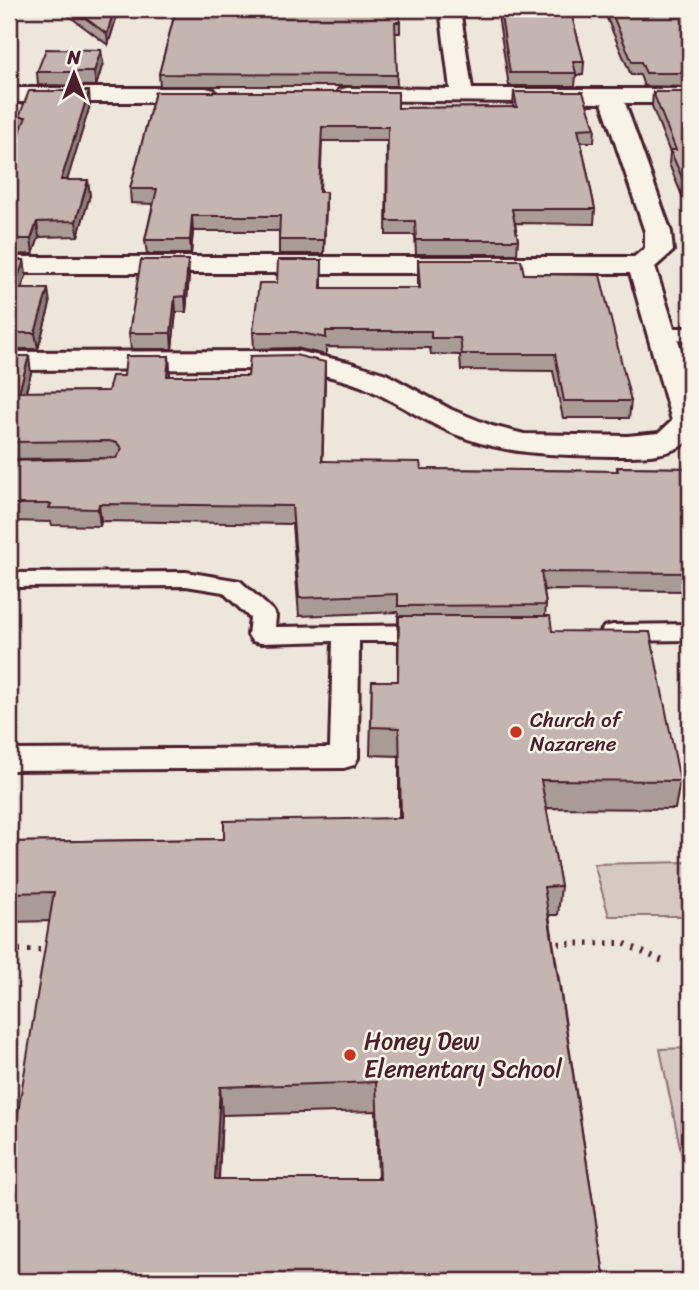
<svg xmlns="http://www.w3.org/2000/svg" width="699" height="1290" font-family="Sriracha,sans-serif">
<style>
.green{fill:#d5c9c2;stroke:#907476;stroke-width:2}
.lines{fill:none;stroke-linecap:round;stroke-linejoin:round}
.lane-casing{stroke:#4a1f2b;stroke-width:6}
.street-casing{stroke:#4a1f2b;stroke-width:6}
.path{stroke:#4a1f2b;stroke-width:6;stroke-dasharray:2.5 7;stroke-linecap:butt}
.lane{fill:#f7f3e8;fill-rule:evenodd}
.street{fill:#f7f3e8;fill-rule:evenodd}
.wall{fill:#a99c97;stroke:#4a1f2b;stroke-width:2;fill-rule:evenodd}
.shaded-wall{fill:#897f7b;stroke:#4a1f2b;stroke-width:2}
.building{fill:#c4b5b0;stroke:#4a1f2b;stroke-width:2;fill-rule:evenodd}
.poi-dot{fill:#c8321e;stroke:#f7f3e8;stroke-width:2.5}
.labels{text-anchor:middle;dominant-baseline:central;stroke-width:5;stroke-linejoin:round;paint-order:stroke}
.poi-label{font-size:21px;fill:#4a1f2b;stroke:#f7f3e8;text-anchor:start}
.near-poi-label{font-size:24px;fill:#4a1f2b;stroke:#f7f3e8;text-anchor:start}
</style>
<rect width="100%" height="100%" fill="#ece6dd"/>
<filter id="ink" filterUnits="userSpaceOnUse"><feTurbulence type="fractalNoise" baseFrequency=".0143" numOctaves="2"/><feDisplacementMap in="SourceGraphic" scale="14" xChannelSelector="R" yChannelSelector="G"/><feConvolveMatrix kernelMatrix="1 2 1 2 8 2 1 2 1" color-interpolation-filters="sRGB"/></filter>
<g filter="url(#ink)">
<path class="green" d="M690 862V916H609L594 864Z
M690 1048V1196L660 1049Z"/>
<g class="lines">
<g class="lane-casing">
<path id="lane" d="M662 328H690V340L655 338 652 334 655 330Z
M186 572 240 581 272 610 276 616 275 627 431 625 440 627 444 633 440 639 431 641H359L358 758 354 765 344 768 9 770V750L330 748 333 641 261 643 252 641 248 635 250 618 223 592 186 586 9 587V573Z
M690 624V640L613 641 604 639 600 633 604 627 613 625Z"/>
</g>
<g class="street-casing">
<path id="street" d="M440 9H460L472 89H690V103H625L671 232 673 251 655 267 690 378V439C673 457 640 456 615 456 565 455 516 456 468 439 430 426 399 402 363 387 341 378 319 374 296 369L9 370V352L296 351 348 362 386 374 452 410 492 426 524 434 627 436 659 433 672 421 630 273H9V257H634L645 248V232L602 103 339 100 336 95 339 90 347 88 450 89Z
M9 88H206L214 90 217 95 214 100 206 102H9Z"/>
</g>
<path class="path" d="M549 944 623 943 663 961
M9 950H50"/>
<use href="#lane" class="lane"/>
<use href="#street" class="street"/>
</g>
<path class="wall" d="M64 9H119L108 45 65 13Z
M176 9 400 22V33H395L397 86H160L159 74Z
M497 9H570L584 62 583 75H576L575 86H509Z
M603 9H690V87L644 86 640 75H631Z
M103 63 96 86 38 85 37 72Z
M155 92 398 108 513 107 514 92 595 128 594 142H581L595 209 594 224 515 223 518 240 517 254H416L415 235H386L387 141H322L320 192H326L324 254H279V231H193L191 254H147L145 240 153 204 131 203 130 189Z
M653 92H690V215L669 164 670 153 652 106Z
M90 105 67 180 90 195 78 236 39 237 33 254 9 255V161L21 129 19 117Z
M690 235V254L688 248Z
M9 260H24L26 276 21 289 50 304 38 349H9Z
M322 260V288H418V260L524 274 631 401 629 418H563L553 371 461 370 460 355 431 354 430 348 326 347V355L296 348 254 349 253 332 277 283Z
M189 276 186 312H176L172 349H131L129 333Z
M9 356 31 373 26 392 108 391 124 376 169 356 170 376 325 378 322 461 421 469 617 471V467L690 468V591L544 590 546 605 545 616 552 631 680 781 675 809 546 808 561 886 558 915H549L605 1281H9L50 921 9 922V842L224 839 399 818V756L370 755 372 681H398V612L299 616 292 524 101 521 100 526 52 525 51 522 9 521V461L112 458 9 459ZM376 1111 378 1179H219L222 1115Z"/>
<path class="shaded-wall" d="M114 9H119L108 45 107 34Z
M101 50 103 63 96 86 94 72Z
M89 91 90 105 63 194 61 180Z
M88 180 90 195 78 236 76 221Z
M326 192V206L324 254V240Z
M192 216 193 231 191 254 190 240Z
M37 222 39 237 33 254 31 239Z
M24 260 26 276 16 304 14 289Z
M188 260 189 276 186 312 185 296Z
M48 289 50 304 38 349 35 333Z
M175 297 176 312 172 349 171 333Z
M29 356 31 373 21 408 19 392Z
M169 356 170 372 168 392 167 376Z
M325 362V378L322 478V461Z
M99 504 101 521 100 526 98 509Z
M220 1087 222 1115 217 1208 215 1179Z"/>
<path class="building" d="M73 9H114L107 34Z
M176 9H399L400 22H395L397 75 159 74Z
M500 9H570L584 62H573L576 73H510Z
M610 9H690V73H646L641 62H632Z
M46 49 101 50 94 72H37Z
M29 91H89L61 180H88L76 221 37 222 31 239H9V161L26 117H19Z
M155 92H398V108L517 107 514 92H583L595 128 578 129 595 209H512L518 240H416L415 221H387L388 127H322L319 192H326L324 240H279L280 216H192L190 240H145L157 189H130Z
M653 92H690V196L670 150H676Z
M9 260H24L14 289H48L35 333H9Z
M141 260H188L185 296 175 297 171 333H129Z
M278 260H322L321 288H420L418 260H521L524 274 600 275 631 401H564L555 354H462L460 338H431V331H326V338L296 332H253L259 283H277Z
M295 355 325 362 322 461 420 462 421 469 618 471 617 467 690 468V573L541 572 546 605 398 606V594L299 598 292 506 99 504 98 509 49 508 51 504H9V461L116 458 122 449 117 443 109 441 9 442V356H29L19 392 108 391 112 376H124L126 356H169L167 376H248L250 356Z
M399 616H550L552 631 650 632 680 781 541 780 561 886 544 887 605 1281H9V1167L54 892 9 893V842L224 839V821L401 818 399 728 371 727 372 681H398ZM376 1082 380 1179H215L220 1087Z"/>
</g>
<g class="poi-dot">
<circle cx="516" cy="732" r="7"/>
<circle cx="350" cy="1055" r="7"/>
</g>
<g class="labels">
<g class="poi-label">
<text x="530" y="720">Church of<tspan x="530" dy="24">Nazarene</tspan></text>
</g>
<g class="near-poi-label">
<text x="364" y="1041">Honey Dew<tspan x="364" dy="28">Elementary School</tspan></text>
</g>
</g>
<rect width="699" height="1290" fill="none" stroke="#f7f3e8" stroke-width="35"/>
<rect x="18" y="18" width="664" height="1255" fill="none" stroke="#4a1f2b" stroke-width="2.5" filter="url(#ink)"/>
<g transform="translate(74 74)" stroke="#f7f3e8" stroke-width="5" paint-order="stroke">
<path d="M0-5L12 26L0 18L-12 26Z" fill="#4a1f2b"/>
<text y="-10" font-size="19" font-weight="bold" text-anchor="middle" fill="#4a1f2b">N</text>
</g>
</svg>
